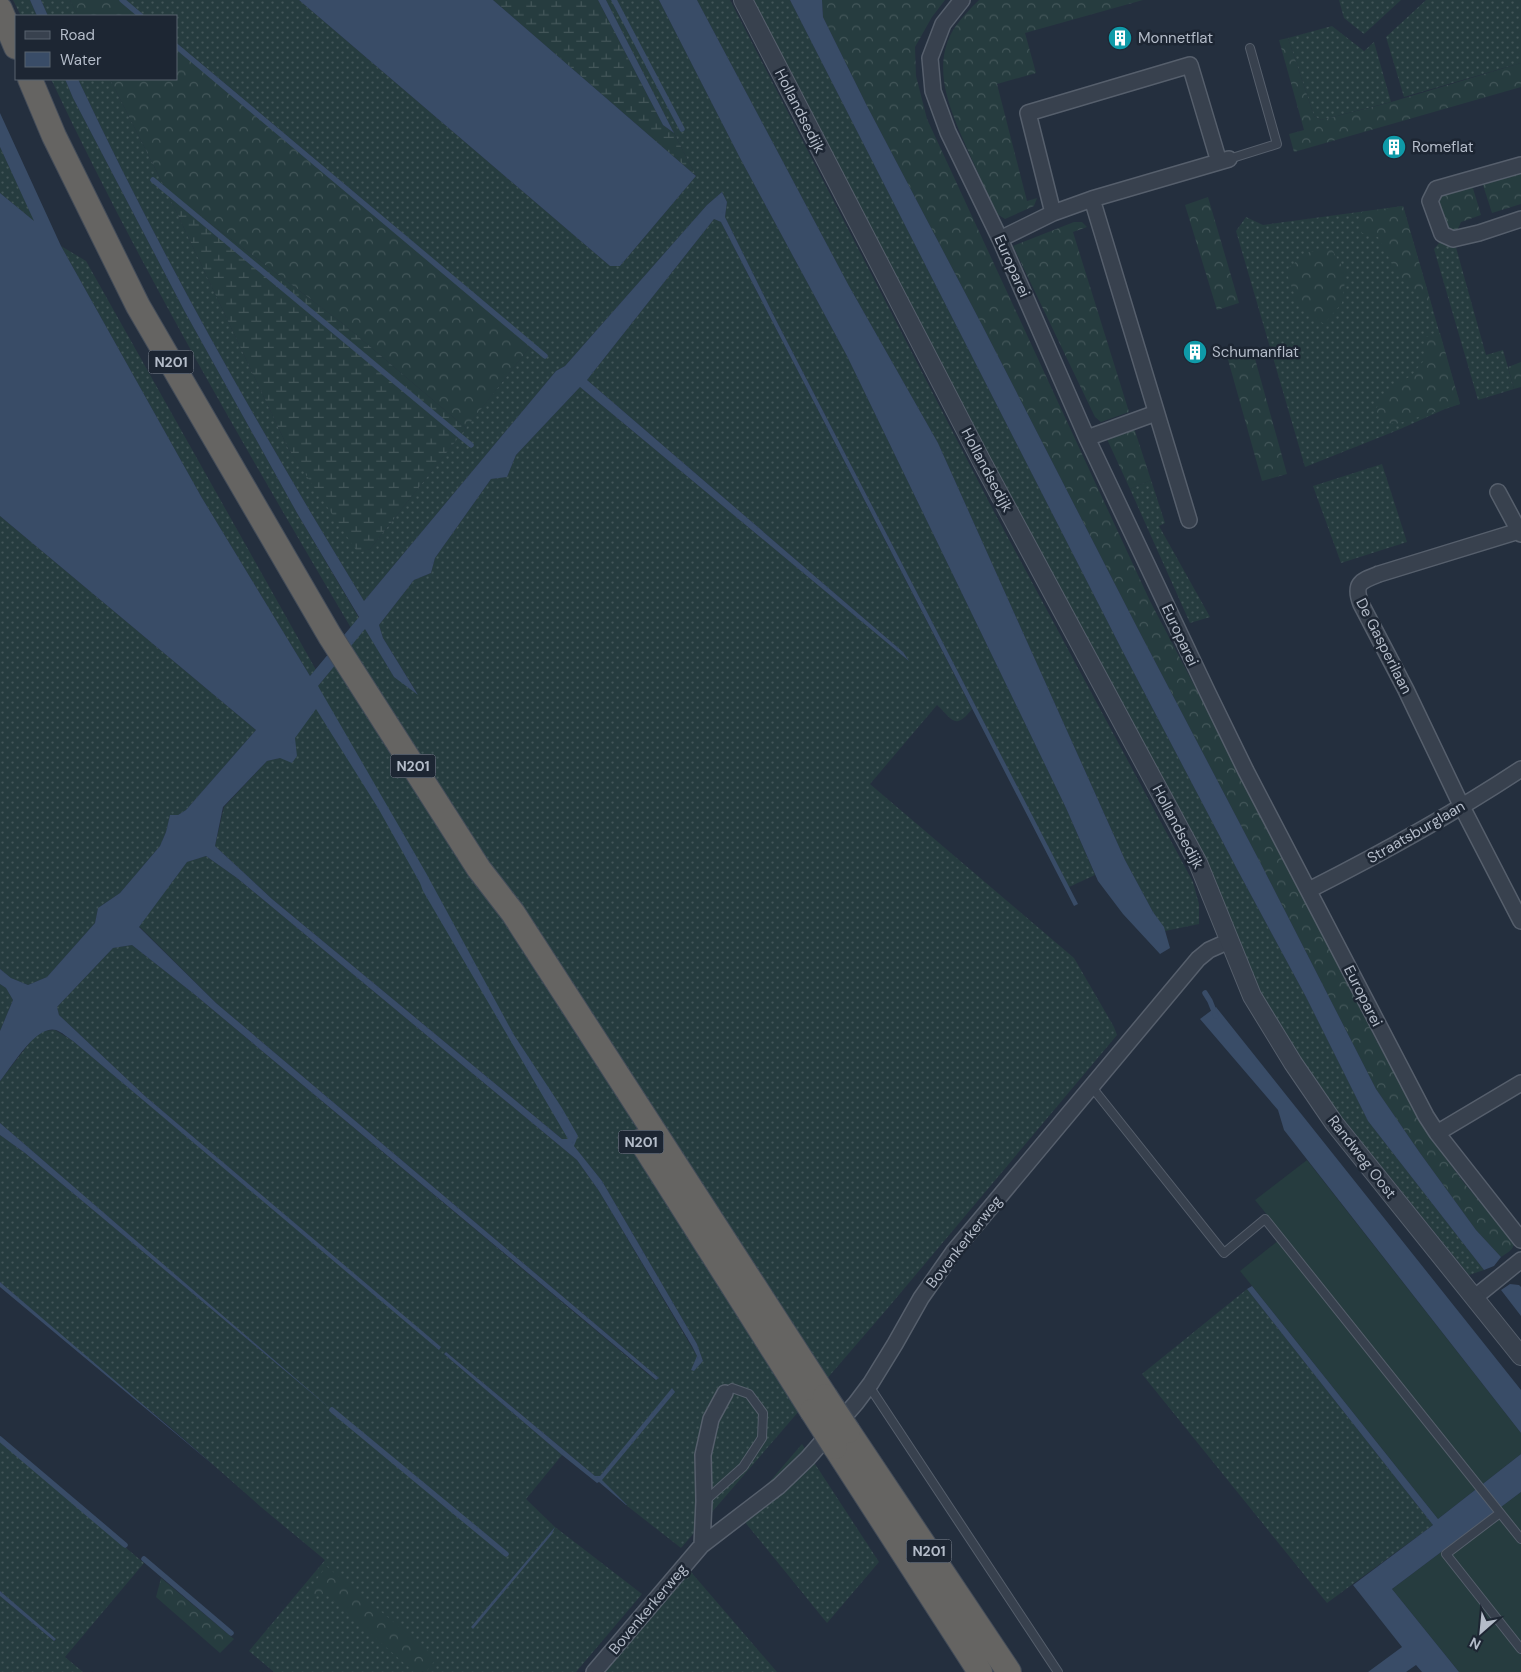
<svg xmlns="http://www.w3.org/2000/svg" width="1521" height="1672" font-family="'DM Sans',sans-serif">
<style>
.grass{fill:url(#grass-dots)}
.forest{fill:url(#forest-crowns)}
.wetland{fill:url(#wetland-marsh)}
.garden{fill:#263c3f}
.water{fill:#394c67;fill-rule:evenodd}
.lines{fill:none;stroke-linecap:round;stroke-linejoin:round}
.stream{stroke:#394c67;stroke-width:5.5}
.service-casing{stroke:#565f6c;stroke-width:10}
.minor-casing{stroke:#565f6c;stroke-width:18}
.tertiary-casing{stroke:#565f6c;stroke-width:20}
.trunk-casing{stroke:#434c59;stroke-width:26}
.service{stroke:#38414e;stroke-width:8}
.minor{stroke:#38414e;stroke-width:15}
.tertiary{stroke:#38414e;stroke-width:18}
.trunk{stroke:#656462;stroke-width:24}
.trunk-bridge-casing{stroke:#434c59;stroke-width:26;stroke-linecap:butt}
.trunk-bridge{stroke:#656462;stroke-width:24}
.labels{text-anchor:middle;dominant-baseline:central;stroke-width:5;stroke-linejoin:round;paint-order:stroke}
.shield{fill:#1d2633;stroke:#878f9c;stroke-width:1}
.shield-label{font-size:14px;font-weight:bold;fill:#b4bcc9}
.poi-label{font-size:15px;fill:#b4bcc9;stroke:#1d2633;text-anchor:start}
.street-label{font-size:15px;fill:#b4bcc9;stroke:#1d2633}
</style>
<defs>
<pattern id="grass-dots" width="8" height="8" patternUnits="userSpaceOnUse" patternTransform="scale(1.25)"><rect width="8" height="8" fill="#263c3f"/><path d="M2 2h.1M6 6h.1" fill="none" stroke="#435659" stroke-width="1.8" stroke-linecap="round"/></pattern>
<pattern id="forest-crowns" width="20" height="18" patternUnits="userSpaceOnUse" patternTransform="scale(1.25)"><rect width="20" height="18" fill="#263c3f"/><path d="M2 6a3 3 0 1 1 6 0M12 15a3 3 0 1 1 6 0" fill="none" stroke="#435659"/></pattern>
<pattern id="wetland-marsh" width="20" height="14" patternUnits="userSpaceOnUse" patternTransform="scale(1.25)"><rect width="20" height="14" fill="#263c3f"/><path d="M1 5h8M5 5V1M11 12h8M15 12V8" fill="none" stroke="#435659"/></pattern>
</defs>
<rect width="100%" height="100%" fill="#242f3e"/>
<path class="grass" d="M13 0H30L37 16H21Z
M41 0H70L78 16H48Z
M126 0H299L610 266H620L696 176 606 0H659L740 158 847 356 1066 808 1095 875 1069 887 776 320 725 217 727 202 722 192 707 205 565 366 556 371 364 601C261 432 162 258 78 79H110L166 190 288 448 359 552 370 549 533 343 176 42V16H145Z
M697 0H730L991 506 1193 882 1199 904V924L1165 931 1153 912 1125 860 938 443 849 286Z
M752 0H790L1123 652 1238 871 1306 997 1368 1121 1484 1270 1469 1275 1315 1084 1252 982 1089 649Z
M1339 0H1401L1364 34 1344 18Z
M1426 0H1521V63L1404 97 1386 37Z
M1332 26 1364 51 1374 42 1391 102 1321 120 1314 116 1288 38Z
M51 79H65L73 98 185 312 297 513 359 618 351 628C245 448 140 268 51 79Z
M0 147 35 222 0 193Z
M1403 206 1460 404 1445 409 1398 430 1305 467 1236 231 1246 217 1263 225Z
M714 219 721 222 972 709C955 731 952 719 937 705L870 784 1074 958 1114 1027 1117 1035 887 1309 681 1548 626 1505H627L601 1480 675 1392 600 1476H595L446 1352 444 1354 562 1455 526 1499 555 1527 642 1594 576 1672H274L249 1651 325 1560 261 1507 169 1426 101 1370 0 1282V1135L25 1153 300 1383 0 1123V1081L31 1041 42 1031 55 1030 73 1041 439 1349 440 1347 145 1096 59 1015 57 1007 113 948 132 945 194 994 655 1380 659 1378 216 1003 139 926 187 862 206 856 237 878 577 1160 599 1191 697 1356 703 1361 697 1344 602 1181 568 1139H562L272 899 215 846 224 807 267 761 280 758 295 738 318 686 365 628 394 677 417 693 383 638 379 625 414 580 431 573 435 558 491 479 507 477 516 455 580 387 908 660 903 652 587 380Z
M1440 242 1455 244 1486 355 1503 350 1514 389 1478 400 1434 249Z
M61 246 86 261 316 670 310 676 202 498Z
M1382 464 1407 542 1341 563 1313 486Z
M1151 480 1165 523 1159 526 1210 617 1190 623 1130 489Z
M0 516 256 730 186 810 178 815H170L166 832 160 846 120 893 98 908 95 923 47 977 28 985 11 978 0 969Z
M0 984 6 988 13 1000 0 1031Z
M1247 1289 1433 1525 1327 1603 1142 1374Z
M0 1442 144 1563 65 1657 83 1672H0V1596L54 1641 56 1640 0 1591Z
M802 1444 879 1562 827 1623 740 1516Z
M691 1572 777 1672H603Z"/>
<path class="forest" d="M70 0H126L145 16H78Z
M822 0H945L932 17 915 47 916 76 927 119 1150 601 1331 946 1376 1040 1430 1137 1464 1183 1514 1242C1514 1250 1507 1253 1501 1257L1476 1230 1420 1153 1376 1089 1260 862 1138 629 981 323 866 104 823 17Z
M979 0H1143L1025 33 1036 73 997 84 1027 201 1037 198 1034 206 1005 219 997 214C988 195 979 175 970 155 954 118 930 72 952 32 959 20 970 9 979 0Z
M1288 38 1314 116 1321 120 1388 103 1521 63V87L1294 152 1289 134 1304 130 1279 40Z
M176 42 533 343 466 428 342 323 166 190 110 79H176Z
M1521 171V204L1492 213 1482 182Z
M1472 185 1481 215 1461 222 1457 231 1452 232 1446 229 1437 202 1441 194Z
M1208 197 1239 303 1217 310 1185 205Z
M1403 206 1433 310 1399 277 1378 237 1362 233 1357 222 1362 212Z
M1074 222H1082L1087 227 1073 232 1129 412 1101 422 1095 417 1013 246Z
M1331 248 1346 273 1342 303 1324 324 1299 307 1287 274 1289 267 1309 252Z
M1440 333 1460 404 1396 424 1386 423 1375 410 1385 395 1400 382 1411 376 1426 358V337Z
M1252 348 1287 474 1262 481 1227 356Z
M1521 362V387L1514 389 1508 367Z
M1134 428 1151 480 1130 489 1106 437Z
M326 1566 437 1658 426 1672H414L326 1594 306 1595Z
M161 1578 234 1639 220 1653 156 1597Z"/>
<path class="wetland" d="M493 0H598L663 125 674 133 696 176Z
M166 190 342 323 466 428 370 549 358 553 288 448Z"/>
<path class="garden" d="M1307 1160 1521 1433V1454L1438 1519 1240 1271 1284 1236 1255 1200Z
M1521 1492V1672H1459L1392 1589Z"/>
<path class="water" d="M30 0H41L48 16H37Z
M299 0H493L696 176 620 266H610Z
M598 0H606L674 133 663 125Z
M659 0H697L849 286 938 443 1125 860 1153 912 1164 927 1170 948 1160 954 1123 914 1098 881 1066 808 847 356 740 158Z
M790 0H822L823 17 866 104 981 323 1138 629 1260 862 1376 1089 1420 1153 1476 1230 1501 1257 1494 1266 1484 1270 1368 1121 1306 997 1238 871 1123 652Z
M65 79H78C162 258 261 432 364 601L556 371 565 366 707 205 722 192 727 202 725 217 776 320 1078 904 1074 906 721 222 714 219 587 380 903 652 909 661 580 387 516 455 507 477 491 479 435 558 431 573 414 580 379 625 383 638 418 695 394 677 365 629 318 686 426 873 514 1035 562 1108 578 1136 574 1146 602 1181 697 1344 703 1361 694 1371 691 1370 697 1356 692 1346 599 1191 577 1160 237 878 206 856 187 862 139 927 216 1003 659 1378 656 1380 194 994 132 945 113 948 57 1007 59 1015 145 1096 441 1347 439 1350 73 1041C68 1038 62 1032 56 1030 36 1024 11 1068 0 1081V1031L13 1000 6 988 0 984V969L11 978 28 985 47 977 95 923 98 908 120 893 160 846 166 832 170 815H178L186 810 256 730 0 516V193L34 221 0 147V113L61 246 202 498 310 676 359 617 297 513 185 312 73 98ZM316 709 378 808 420 883 423 891 568 1139H562L272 899 215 846 223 807 267 761 280 758 292 763 297 756 295 738Z
M1216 1007 1521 1390V1433L1284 1130 1278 1110 1200 1019Z
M0 1123 332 1410 25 1153 0 1135Z
M0 1282 217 1468 0 1287Z
M1510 1284 1519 1285 1521 1287V1316L1501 1290Z
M1252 1286 1438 1519 1521 1454V1492L1392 1589 1459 1672H1422L1416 1665 1406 1672H1368L1402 1647 1353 1585 1433 1525 1247 1289Z
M446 1352 595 1476H600L672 1388 675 1392 602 1480 627 1505H626L599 1482 597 1483 562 1455 444 1354Z
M555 1527 552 1534 473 1629 471 1627Z
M0 1591 56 1639 54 1641 0 1596Z"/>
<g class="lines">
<path class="stream" d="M122 0 141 16
M614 0 682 129
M176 46 545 356
M153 180 471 445
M1205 993 1210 1001 1216 1016
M332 1410 506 1554
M0 1439 125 1545
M144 1559 231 1633"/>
<g class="service-casing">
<path id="service" d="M1229 159 1277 144 1250 48
M1091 1086 1224 1253 1265 1219 1521 1539
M869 1386 1058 1672
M705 1501 743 1467 762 1438 763 1413 749 1394 732 1388 725 1393
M1500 1513 1446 1554 1521 1649"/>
</g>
<g class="minor-casing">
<path id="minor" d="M962 0 943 24 930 58 933 91 948 132 1000 239 1087 438 1207 691 1246 771 1426 1116 1437 1133 1521 1240
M1521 165 1436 189 1430 201 1442 234 1453 239 1479 233 1521 219
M1092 199 1189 520
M1053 213 1028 113 1190 65 1219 162
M1000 239 1053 213 1092 199 1229 159
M1087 438 1156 413
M1498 492 1519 531
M1521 534 1519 531 1379 574C1361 581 1353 583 1361 604L1406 690 1462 807 1521 921
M1309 890C1382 853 1453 814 1521 769
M1437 1133 1521 1083
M1474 1298 1521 1260
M702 1545 704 1501 703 1455 711 1419 725 1393
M594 1672 702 1545 779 1486 808 1458 856 1403 871 1383 895 1344 921 1298 954 1251 1198 959 1209 950 1229 941"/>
</g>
<g class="tertiary-casing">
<path id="tertiary" d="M743 0 982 462 1198 863 1252 996 1293 1063 1334 1123 1521 1356"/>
</g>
<g class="trunk-casing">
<path id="trunk" d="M0 9 16 47
M30 79 54 136 138 306 330 636 479 869 513 913 825 1396
M641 1141 812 1411
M848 1431 1009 1672
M835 1447 980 1672"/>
</g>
<use href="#service" class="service"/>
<use href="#minor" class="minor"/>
<use href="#tertiary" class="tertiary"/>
<use href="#trunk" class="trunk"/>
<g class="trunk-bridge-casing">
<path id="trunk-bridge" d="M825 1396 848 1431
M812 1411 835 1447"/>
</g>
<use href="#trunk-bridge" class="trunk-bridge"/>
</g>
<defs>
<g id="building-disc" transform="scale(1.25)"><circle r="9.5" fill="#0f9aa8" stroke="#1d2633"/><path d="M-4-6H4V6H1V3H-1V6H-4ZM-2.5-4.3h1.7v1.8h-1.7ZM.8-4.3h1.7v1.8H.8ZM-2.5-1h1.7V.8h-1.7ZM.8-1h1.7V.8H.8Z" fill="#fff"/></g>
</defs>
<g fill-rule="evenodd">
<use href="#building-disc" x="1120" y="38"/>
<use href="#building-disc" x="1394" y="147"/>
<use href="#building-disc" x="1195" y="352"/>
</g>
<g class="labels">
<g class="shield">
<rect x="148.5" y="350.5" width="45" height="23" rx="4"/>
<rect x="390.5" y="754.5" width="45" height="23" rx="4"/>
<rect x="618.5" y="1130.5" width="45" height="23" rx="4"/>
<rect x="906.5" y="1539.5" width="45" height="23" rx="4"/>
</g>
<g class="shield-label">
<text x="171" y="362">N201</text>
<text x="413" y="766">N201</text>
<text x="641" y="1142">N201</text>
<text x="929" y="1551">N201</text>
</g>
<g class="poi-label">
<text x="1138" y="38">Monnetflat</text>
<text x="1412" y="147">Romeflat</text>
<text x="1212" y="352">Schumanflat</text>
</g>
<g class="street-label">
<text transform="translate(800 111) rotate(63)">Hollandsedijk</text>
<text transform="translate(1012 266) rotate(66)">Europarei</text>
<text transform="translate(987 470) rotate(62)">Hollandsedijk</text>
<text transform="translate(1180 635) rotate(65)">Europarei</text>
<text transform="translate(1384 646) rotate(63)">De Gasperilaan</text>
<text transform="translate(1178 827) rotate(62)">Hollandsedijk</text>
<text transform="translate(1416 832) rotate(-30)">Straatsburglaan</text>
<text transform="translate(1363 996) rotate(63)">Europarei</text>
<text transform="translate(1362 1157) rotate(52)">Randweg Oost</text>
<text transform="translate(964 1242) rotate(-52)">Bovenkerkerweg</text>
<text transform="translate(648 1609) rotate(-50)">Bovenkerkerweg</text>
</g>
</g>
<rect x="15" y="15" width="162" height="65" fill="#1d2633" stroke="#59626f"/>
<rect x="25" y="31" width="25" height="8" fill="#38414e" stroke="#59626f"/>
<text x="60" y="40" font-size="15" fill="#b4bcc9">Road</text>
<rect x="25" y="52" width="25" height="15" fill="#394c67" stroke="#59626f"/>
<text x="60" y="65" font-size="15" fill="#b4bcc9">Water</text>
<g transform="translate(1481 1632) rotate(207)" stroke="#1d2633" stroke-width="4" paint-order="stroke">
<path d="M0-4L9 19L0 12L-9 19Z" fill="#b4bcc9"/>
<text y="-8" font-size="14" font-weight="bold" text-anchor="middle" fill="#b4bcc9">N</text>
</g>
</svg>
